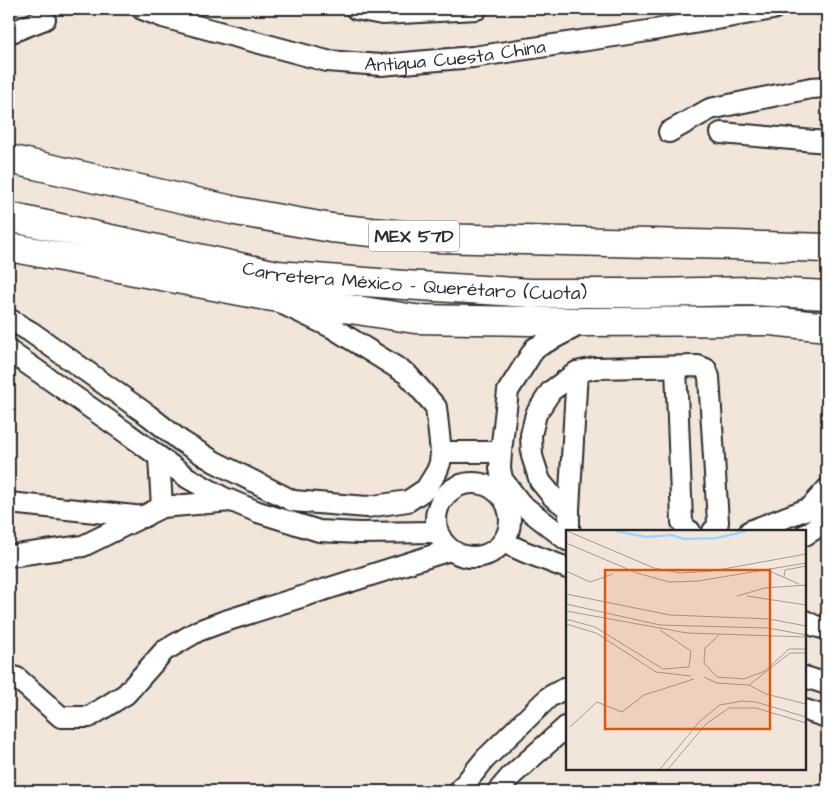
<svg xmlns="http://www.w3.org/2000/svg" width="836" height="800" font-family="'Architects Daughter',sans-serif">
<style>
.lines{fill:none;stroke-linecap:round;stroke-linejoin:round}
.minor-casing{stroke:#2b2b2b;stroke-width:24}
.highway-casing{stroke:#2b2b2b;stroke-width:31}
.minor{stroke:#fff;stroke-width:20}
.highway{stroke:#fff;stroke-width:28}
.labels{text-anchor:middle;dominant-baseline:central;stroke-width:4;stroke-linejoin:round;paint-order:stroke}
.shield{fill:#fff;stroke:#6b6b6b;stroke-width:1}
.shield-label{font-size:18px;font-weight:bold;fill:#2b2b2b}
.street-label{font-size:19px;fill:#2b2b2b;stroke:#fff}
.inset-river{fill:none;stroke:#9ed7fe;stroke-width:2.5}
.inset-road{fill:none;stroke:#a29b95;stroke-width:1}
.view{fill:#df570e;fill-opacity:0.15;stroke:#df570e;stroke-width:2.5}
.inset-edge{fill:none;stroke:#2b2b2b;stroke-width:2.5}
</style>
<rect width="100%" height="100%" fill="#f2e6db"/>
<filter id="ink" filterUnits="userSpaceOnUse"><feTurbulence type="fractalNoise" baseFrequency=".02" numOctaves="2"/><feDisplacementMap in="SourceGraphic" scale="10" xChannelSelector="R" yChannelSelector="G"/><feConvolveMatrix kernelMatrix="1 2 1 2 8 2 1 2 1" color-interpolation-filters="sRGB"/></filter>
<g filter="url(#ink)">
<g class="lines">
<g class="minor-casing">
<g id="minor">
<path id="s1" d="M142 9 163 17 327 61 381 65 473 57 648 31 773 9"/>
<path d="M356 9 382 14 477 9"/>
<path d="M9 33 45 19"/>
<path d="M669 132 710 109 811 88 827 87"/>
<path d="M721 133 827 142"/>
<path d="M9 319 31 332 148 415 181 441 215 462 293 501 367 507 408 501 426 489 437 471 440 463 441 452 436 407 407 374 333 328 285 305"/>
<path d="M9 351 128 434 188 478 222 497 258 512 319 531 359 533 437 532"/>
<path d="M676 367 682 522 687 530 690 531"/>
<path d="M441 452H501"/>
<path d="M159 457 162 507"/>
<circle cx="473" cy="520" r="37"/>
<path d="M9 503 144 517"/>
<path d="M569 509 577 372"/>
<path d="M569 531V509L553 497 540 481 532 456 531 435 536 414 551 391 577 372 595 368 698 366 706 369 709 377 718 522 716 530 713 531"/>
<path d="M750 531 810 508 827 489"/>
<path d="M805 535 813 530 827 515"/>
<path d="M567 540 521 504 502 479 500 468 501 452 508 391 535 348 583 323"/>
<path d="M503 542 525 552 567 568"/>
<path d="M9 556 83 546 162 507 231 501"/>
<path d="M805 621 815 626 827 629"/>
<path d="M9 675 17 678 61 717H89L126 694 164 651 198 631 222 622 450 550"/>
<path d="M805 677 827 684"/>
<path d="M805 710 827 717"/>
<path d="M459 791 485 759 549 697 567 687"/>
<path d="M498 791 510 777 567 726"/>
</g>
</g>
<g class="highway-casing">
<g id="highway">
<path d="M9 159 236 211 331 228 434 238 733 245 827 248"/>
<path id="s2" d="M9 217 277 275 404 285 531 293H650L751 291 827 295"/>
<path d="M9 247 266 296 415 319 585 322 771 321 827 327"/>
</g>
</g>
<use href="#minor" class="minor"/>
<use href="#highway" class="highway"/>
</g>
</g>
<g class="labels">
<rect class="shield" x="369" y="220.5" width="90" height="31" rx="4"/>
<g class="shield-label">
<text x="414" y="236">MEX 57D</text>
</g>
<g class="street-label">
<text stroke="none"><textPath href="#s1" startOffset="321">Antigua Cuesta China</textPath></text>
<text stroke="none"><textPath href="#s2" startOffset="412">Carretera México - Querétaro (Cuota)</textPath></text>
</g>
</g>
<g transform="translate(566 530)">
<rect width="240" height="240" fill="#f2e6db"/>
<path class="inset-river" d="M50 1 80 7 106 5 118 9 151 8 180 1"/>
<path class="inset-road" d="M1 1 88 38 114 43 146 41 240 24M0 13 71 43 103 52 132 51 240 33M201 40 233 54M0 41 24 52 47 44M218 47 219 40 240 36M0 64 104 85 203 89 240 96M171 66 199 58 240 55M181 66 240 75M0 74 94 95 202 98 240 105M0 81 121 103 240 107M0 89 29 97 97 139 123 137 125 121 94 100M0 94 30 103 90 142 125 146M153 105 139 118 138 133 151 147 178 149 199 141 223 119H240M138 147 151 153 183 155 224 123H240M183 155 200 164 240 174M4 197 31 172 56 182 78 165 128 149M94 239 135 190 154 175 176 171 190 172 240 187M102 239 140 194 163 178H190L240 193"/>
<path class="view" d="M39 40H204V199H39Z"/>
<rect width="240" height="240" class="inset-edge"/>
</g>
<rect width="836" height="800" fill="none" stroke="#fff" stroke-width="30"/>
<rect x="15" y="15" width="806" height="770" fill="none" stroke="#2b2b2b" stroke-width="2" filter="url(#ink)"/>
</svg>
